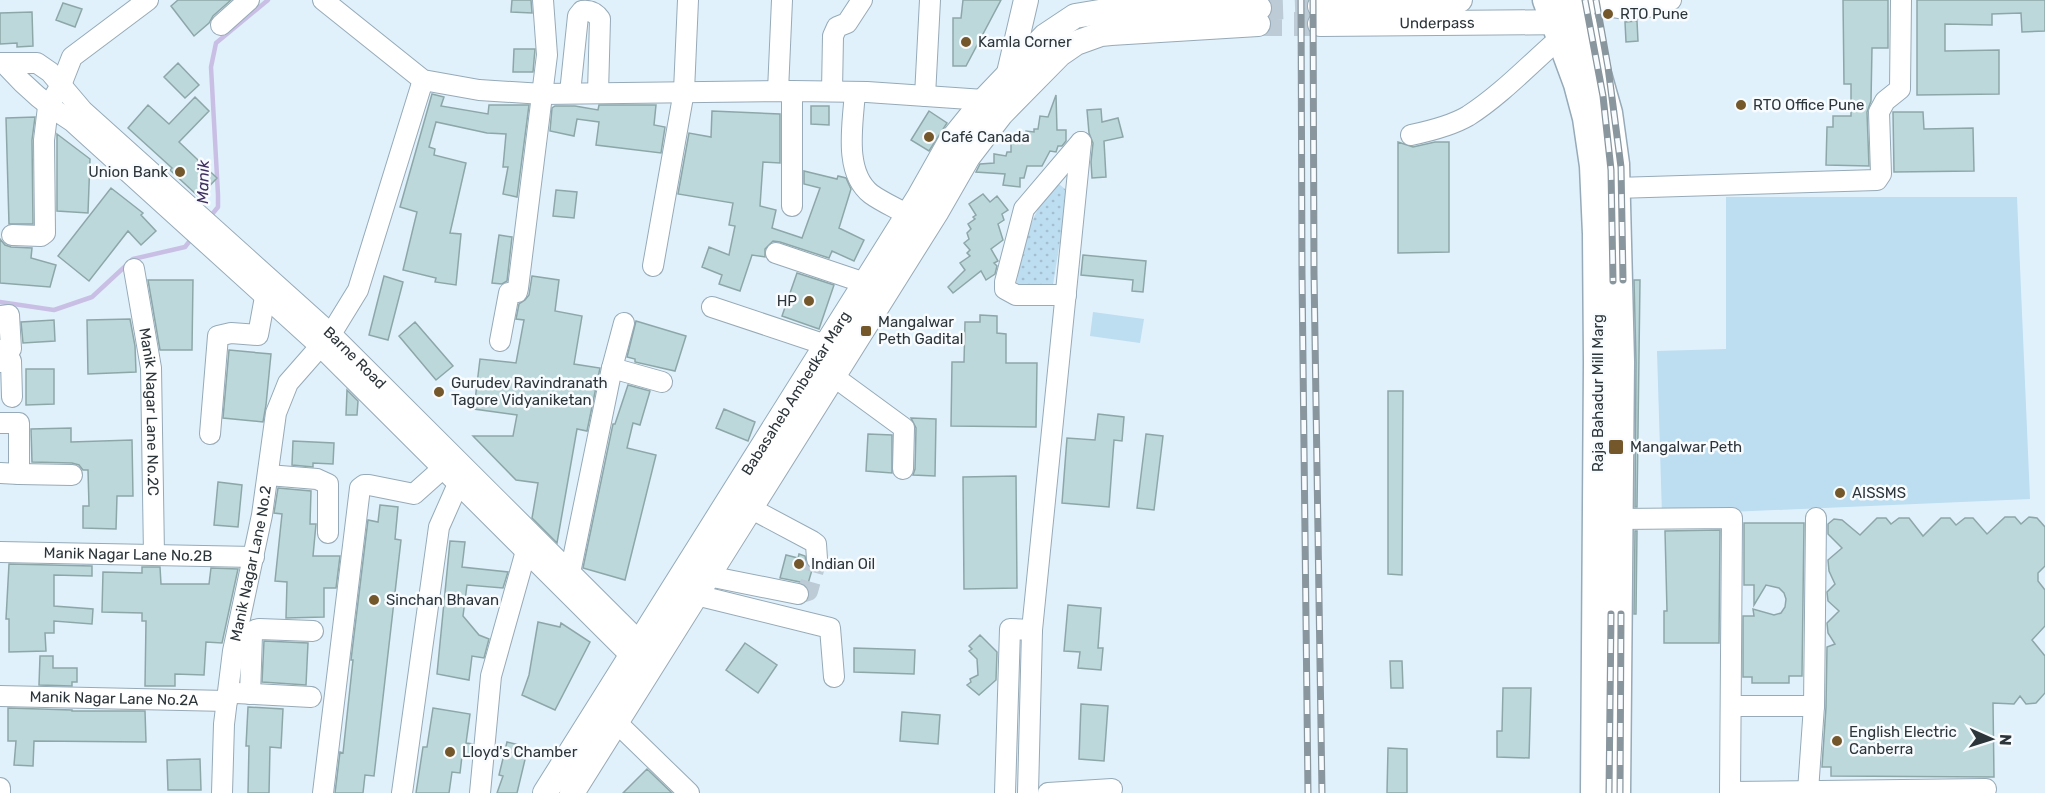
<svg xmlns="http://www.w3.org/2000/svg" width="2045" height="793" font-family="Rubik,sans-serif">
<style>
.grass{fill:url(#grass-dots)}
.pitch{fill:#bdddf0}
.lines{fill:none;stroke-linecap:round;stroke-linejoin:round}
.stream{stroke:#c9bfe5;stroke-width:4.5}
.building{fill:#bdd8da;stroke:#8da7a9;stroke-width:1.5}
.minor-tunnel{stroke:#bccbd5;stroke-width:20;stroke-dasharray:20 10;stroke-linecap:butt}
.major-tunnel{stroke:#bccbd5;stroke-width:24;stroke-dasharray:24 12;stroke-linecap:butt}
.minor-casing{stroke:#96aab7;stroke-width:22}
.major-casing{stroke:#96aab7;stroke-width:26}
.highway-casing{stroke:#96aab7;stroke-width:31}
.minor{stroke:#fff;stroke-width:20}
.major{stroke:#fff;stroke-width:24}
.highway{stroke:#fff;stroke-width:28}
.rail-casing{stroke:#89969e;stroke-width:7}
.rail{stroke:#f8fcff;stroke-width:4.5;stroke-dasharray:14;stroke-linecap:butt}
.poi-dot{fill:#74582b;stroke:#f8fcff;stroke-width:2}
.labels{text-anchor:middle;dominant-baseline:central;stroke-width:5;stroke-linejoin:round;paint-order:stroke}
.poi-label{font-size:15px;fill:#2c353a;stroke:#f8fcff;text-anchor:start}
.street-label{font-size:15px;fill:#2c353a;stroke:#f8fcff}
.water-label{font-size:16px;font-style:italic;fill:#3e2e5e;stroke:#f8fcff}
</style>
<defs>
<pattern id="grass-dots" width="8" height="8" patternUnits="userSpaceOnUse" patternTransform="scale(1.5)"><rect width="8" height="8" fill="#bdddf0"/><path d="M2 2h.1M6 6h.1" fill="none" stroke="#a3becf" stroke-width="1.8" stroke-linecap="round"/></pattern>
</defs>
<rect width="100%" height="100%" fill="#e0f1fc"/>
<path class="grass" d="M1059 184 1065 189 1067 196 1053 285 1016 286C1023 251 1029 207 1059 184Z"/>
<path class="pitch" d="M1726 197H2017L2030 499 1662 515 1657 351 1726 349Z
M1093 312 1144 319 1140 343 1090 336Z"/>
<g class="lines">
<path class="stream" d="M209 218 218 207V195L211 67 216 43 268 0
M0 302 54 310 92 297 133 259 185 247 192 238"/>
</g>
<path class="building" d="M178 0H231L213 16 209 23 194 36 171 6Z
M512 0H531L532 13 511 12Z
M963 0H1001L966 66H953V18H961Z
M1843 0H1888V48H1872L1871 101 1867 112 1869 166 1826 165 1827 127H1833V116H1851V84H1844Z
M1917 0H2045V31L2022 32 2021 13 1992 14V25L1945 24V51L1999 50V94L1917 95Z
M63 3 82 9 75 27 56 20Z
M32 12 33 46 17 47V43L0 44V13Z
M1637 21 1638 41 1626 42 1625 22Z
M514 49H535L533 72H513Z
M178 63 199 85 185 98 164 77Z
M432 94 444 97 441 106 488 114 489 105H529L517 197 503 194 508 167H503L506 134 487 133 436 122 429 147 435 149 434 155 466 163 450 233 461 234 456 285 435 282 436 278 403 270 417 212 400 207Z
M1056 95 1057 130H1066V141L1062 146H1058L1056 152 1050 151 1042 166H1027L1024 178H1020V187L1003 185 1005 174 976 172 980 164 994 163V154L1006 156 1007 152H1011V142L1017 143 1019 137 1025 136 1026 131 1034 132V129H1038L1040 116 1048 117Z
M195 97 209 111 179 142 217 178 199 197 170 170 172 168 128 128 148 105 169 124Z
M599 105H656L654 125 665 127 661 153 596 145 599 122 577 119 574 136 550 131 552 108 555 106H575L598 110Z
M811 106H829V125L811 124Z
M1101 109 1102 122 1118 118 1123 137 1104 141 1106 177 1092 178 1091 162 1093 143 1089 133 1087 110Z
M712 111 780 114V163L763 162 760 206 776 210 772 228 802 238 820 188 804 184V171L837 179 838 176 846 178 851 189 839 228 864 240 854 261 832 251 829 258 780 242 773 241 765 249V257L752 255 740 291 719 284 722 275 702 267 709 247 729 255 735 226 729 225 733 203 678 194 689 133 711 137Z
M929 111 947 123 929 151 911 140Z
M1893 112H1923L1924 129 1973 128 1974 171 1894 172Z
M35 117 32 140 33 224H9L6 118Z
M57 134 90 159 88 213 57 211Z
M1398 142 1413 147 1435 142H1449V252L1398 253Z
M111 188 143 213 141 215 156 231 141 245 128 231 89 281 58 256Z
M556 190 577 192 574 218 553 216Z
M983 194 990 202 997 196 1008 210 1002 214 1004 220 998 224 1003 240 991 249 998 261 994 263 997 266 995 274 986 280 981 271 953 293 948 287 965 270 960 263 970 256 967 253 970 250 964 243 969 239 967 233 971 229 968 224 975 219 973 217 976 215 969 204Z
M499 235 512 237 507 281 502 284 492 283Z
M0 239 5 245 11 247 32 248 31 258 56 265 50 287 0 283Z
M1083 255 1146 261 1143 292 1132 291 1133 280 1081 275Z
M797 273 834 285 819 329 782 316Z
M384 276 403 282 388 340 369 335Z
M532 276 559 280 555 311 582 316 574 364 600 368 587 431 577 429 557 543 532 518 538 483 516 480 473 436H513L517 415 474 409 480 359 516 363 524 320 516 319 519 304 525 300 529 295Z
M148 280H193L192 350H160Z
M1634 280H1640L1637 507H1635L1636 362Z
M980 315 997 316V333L1006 334V363H1037L1036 427 951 426 952 362H964L965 322H980Z
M130 319 135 346 136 372 88 374 87 320Z
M54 320 55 341 23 343 21 322Z
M636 321 686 336 675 371 635 362V359L627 357Z
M415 322 453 366 436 380 399 336Z
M229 350 271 354 266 405 263 422 223 418Z
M26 369H54V404L26 405Z
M628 385 650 391 640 425 633 423 627 448 656 455 625 580 583 568 613 424H615Z
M347 390 358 401 357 415H346Z
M1388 391H1403L1402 575 1388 574Z
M724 409 755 422 748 441 716 428Z
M1098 414 1124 417 1122 441 1114 440 1109 507 1062 503 1067 438 1095 440Z
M911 418 936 419 935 476 913 475 915 469 916 428Z
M71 428V442L132 440 133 496H117L116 529 83 528V506H89L88 470H83L79 465 72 463 32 462 31 429Z
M868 434 892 435V473L866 471Z
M1146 434 1163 436 1154 510 1137 508Z
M293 441 334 443 333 464 313 463V467L292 465Z
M1016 476 1017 588 964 589 963 477Z
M218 482 242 485 238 527 214 525Z
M278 488 311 491 310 524H316L313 556H340L336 588H324V617L286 618 287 582 275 581 282 514 274 513Z
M380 505 398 507 395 539 401 540 374 776 365 775 363 793H335L340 752 343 753 353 660H351L368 520 378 522Z
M2005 517H2015L2021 524 2029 517 2037 518 2045 527V566L2038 573V581L2045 590V626L2032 640 2045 656V693L2036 703 2026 704 2020 696 2014 704 1993 703 1994 777 1831 776V767H1822L1826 707 1827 647 1835 644 1828 633 1827 623 1839 611 1828 601 1827 592 1835 584 1829 571 1828 560 1842 548 1828 534V524L1834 519 1842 520 1860 535 1877 518H1886L1891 524 1899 518H1909L1923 536 1941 518H1950L1956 525 1965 518H1973L1987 534Z
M1744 523H1804L1802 676H1789V683H1752V677H1743V616H1754L1753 609 1774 615 1781 613 1785 607 1786 599 1784 593 1779 588 1766 585 1754 605V585H1744Z
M1720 530 1719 643H1664V611H1667L1665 531Z
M1635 531H1637L1636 614H1634Z
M450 541 465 542 462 567 508 572 503 588 467 585 463 616 479 635 489 639 484 658 472 656 469 680 437 674Z
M799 554 805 556 807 565 812 570 807 587 800 582 780 578 786 555 798 558Z
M9 564 92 566V576L54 575V606L93 609 92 624 54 621V633H45L46 651 9 652V619H6Z
M142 567H160L161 584H209L211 568 238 569 222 643 206 642 204 675 175 674V686H145L146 621H142V613L102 612 103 572 142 573Z
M1068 605 1101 608 1098 648H1103L1101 670 1078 668 1080 652 1064 651Z
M538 622 560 627 561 623 590 642 555 710 522 695 529 675Z
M980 635 997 652 996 680 979 695 967 685 971 682 970 679 978 675 977 659 969 651 972 649 969 646Z
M264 641 308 643 306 685 262 682Z
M745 643 777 665 758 693 726 670Z
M854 648 915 650 914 674 854 672Z
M40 656H53V668H77V682H72V686L39 685Z
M1390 661H1402L1403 688H1391Z
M1503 688H1531L1529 758 1497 757V731H1502Z
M1081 704 1108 706 1104 761 1079 759Z
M248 707 283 709 281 748 270 747 269 793H248L249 746H246Z
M8 708 72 710V711H145L146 742 34 741 33 766 14 765 16 741H8Z
M433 708 470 714 466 743 473 744 471 758 462 756 460 773 452 772 449 793H416L423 747H427Z
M902 712 940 715 938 744 900 741Z
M507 742 528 747 517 793H497L503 776 499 775Z
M1388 748 1407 749V793H1387Z
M200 759 201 790H168L167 760Z
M647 769 672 793H623Z"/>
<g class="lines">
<path class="minor-tunnel" d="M798 594 808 591 817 559"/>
<path class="major-tunnel" d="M1259 8 1320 6
M1258 24H1320"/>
<g class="minor-casing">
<g id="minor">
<path d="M323 0 423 80 479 90 543 94 792 91 867 92 984 100"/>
<path d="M1587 0C1620 11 1638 13 1671 0"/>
<path d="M221 25 249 0"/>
<path id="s1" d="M0 63H37L50 72 83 111 331 334 640 642"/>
<path d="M5 64C25 87 47 106 73 122L320 346 631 656"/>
<path d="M778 91 782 0"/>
<path d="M832 91 833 36 837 27 847 23 862 0"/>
<path d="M855 92C853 123 843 172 871 194 882 202 896 208 908 215"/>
<path d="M570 93 578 16 582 11C590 10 595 12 600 19L598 93"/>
<path d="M925 96 930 0"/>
<path d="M1411 135C1430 131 1451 126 1468 116 1501 95 1530 64 1560 38"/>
<path d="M1616 188 1877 180 1881 174 1879 112 1885 101 1900 89 1901 0"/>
<path d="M792 206V91"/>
<path d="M12 235 41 236 45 233 44 140 48 107 61 85 72 57 148 0"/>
<path d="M776 253 865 283"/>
<path d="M653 266 684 91 688 0"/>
<path id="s2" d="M134 269 151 368 154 555"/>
<path d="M1066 295H1016L1005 289V282L1024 209 1081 142"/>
<path d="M712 307 826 345"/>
<path d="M0 316 9 315 11 349 0 350"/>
<path d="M500 341 509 293 517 292 518 288 547 55 543 0"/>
<path d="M0 362 11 361 12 397"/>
<path d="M612 368 662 382"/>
<path d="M833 376 904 428 903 469"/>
<path d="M0 423H19V474L0 473"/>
<path d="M210 434 218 336 231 333 258 335 265 297"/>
<path d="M19 474 72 475"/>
<path d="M268 475 317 479 328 484V533"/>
<path d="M750 508 812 541 816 544 817 559"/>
<path d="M1618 519 1732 518 1730 793"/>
<path id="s3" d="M0 552 254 557"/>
<path d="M570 573 612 368 624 323"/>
<path d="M708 576 798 594"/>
<path d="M696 595 830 628 834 677"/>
<path d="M236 693 311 697"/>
<path d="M250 694 252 635 255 630 259 629 313 631"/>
<path id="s4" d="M0 696 227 701"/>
<path d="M1731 706H1814"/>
<path d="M616 722 689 793"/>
<path d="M0 788V793"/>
<path d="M1808 791 1814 706 1816 518"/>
<path d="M1730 792 1986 789"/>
<path id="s5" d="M222 793 224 724 233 651 262 515 276 413 288 383 331 334 358 290 423 80"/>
<path d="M323 793 360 488 364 485H369L414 494 442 469"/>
<path d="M402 793 439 527 458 484"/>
<path d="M480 793 491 676 526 551"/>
<path d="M1005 793 1010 629 1032 630"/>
<path d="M1028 793 1032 630 1081 142"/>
<path d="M1048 793 1112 789"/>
</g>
</g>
<g class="major-casing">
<g id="major">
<path d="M1320 6 1460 0"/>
<path id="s6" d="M1320 24 1573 22"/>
<path d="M1009 73 1026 0"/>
<path id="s7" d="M545 793 919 197 950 142 984 100 1045 36 1075 16 1112 10 1259 8"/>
<path d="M572 793 937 211 968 157 1001 114 1060 54 1076 43 1101 34 1111 33 1258 24"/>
</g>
</g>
<g class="highway-casing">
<path id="highway" d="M1547 0 1578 84 1587 118 1594 166 1597 234 1598 362 1595 793
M1576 0 1608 113 1615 164 1620 362 1616 793"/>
</g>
<use href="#minor" class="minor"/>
<use href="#major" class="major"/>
<use href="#highway" class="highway"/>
<g class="rail-casing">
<path id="rail" d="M1301 0 1302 274 1308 793
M1313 0 1314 273 1322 793
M1585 0 1603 96 1611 170 1613 281
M1596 0 1608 67 1621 167 1623 280
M1609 793 1611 614
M1620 793 1621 614"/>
</g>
<use href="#rail" class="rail"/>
</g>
<g class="poi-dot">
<circle cx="1608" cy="14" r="6"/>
<circle cx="966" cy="42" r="6"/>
<circle cx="1741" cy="105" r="6"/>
<circle cx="929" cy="137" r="6"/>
<circle cx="180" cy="172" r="6"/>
<circle cx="809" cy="301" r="6"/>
<rect x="860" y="325" width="12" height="12" rx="3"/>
<circle cx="439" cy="392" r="6"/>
<rect x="1608" y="439" width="16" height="16" rx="3"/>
<circle cx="1840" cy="493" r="6"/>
<circle cx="799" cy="564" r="6"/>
<circle cx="374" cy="600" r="6"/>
<circle cx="1837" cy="741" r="6"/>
<circle cx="450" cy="752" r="6"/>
</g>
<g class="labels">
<g class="poi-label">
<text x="1620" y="14">RTO Pune</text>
<text x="978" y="42">Kamla Corner</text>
<text x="1753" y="105">RTO Office Pune</text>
<text x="941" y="137">Café Canada</text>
<text x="168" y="172" text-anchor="end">Union Bank</text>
<text x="797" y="301" text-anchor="end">HP</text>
<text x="878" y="322">Mangalwar<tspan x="878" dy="17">Peth Gadital</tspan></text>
<text x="451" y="383">Gurudev Ravindranath<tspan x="451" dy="17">Tagore Vidyaniketan</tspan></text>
<text x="1630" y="447">Mangalwar Peth</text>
<text x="1852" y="493">AISSMS</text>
<text x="811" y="564">Indian Oil</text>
<text x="386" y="600">Sinchan Bhavan</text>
<text x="1849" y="732">English Electric<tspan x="1849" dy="17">Canberra</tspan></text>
<text x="462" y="752">Lloyd's Chamber</text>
</g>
<g class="street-label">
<text stroke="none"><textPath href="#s6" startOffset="117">Underpass</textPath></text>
<text stroke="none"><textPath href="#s1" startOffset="471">Barne Road</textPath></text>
<text stroke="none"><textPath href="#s7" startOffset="472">Babasaheb Ambedkar Marg</textPath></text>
<text transform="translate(1598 393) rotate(-90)">Raja Bahadur Mill Marg</text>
<text stroke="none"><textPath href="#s2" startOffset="144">Manik Nagar Lane No.2C</textPath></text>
<text stroke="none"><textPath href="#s3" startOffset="128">Manik Nagar Lane No.2B</textPath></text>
<text stroke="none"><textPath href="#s5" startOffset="232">Manik Nagar Lane No.2</textPath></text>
<text stroke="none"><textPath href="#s4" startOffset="114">Manik Nagar Lane No.2A</textPath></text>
</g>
<g class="water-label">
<text transform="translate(203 182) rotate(-89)">Manik</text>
</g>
</g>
<g transform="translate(1991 739) rotate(93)" stroke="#f8fcff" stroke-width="4.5" paint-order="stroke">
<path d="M0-4.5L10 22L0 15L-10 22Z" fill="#2c353a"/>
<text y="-9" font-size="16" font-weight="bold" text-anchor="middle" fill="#2c353a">N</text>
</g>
</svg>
